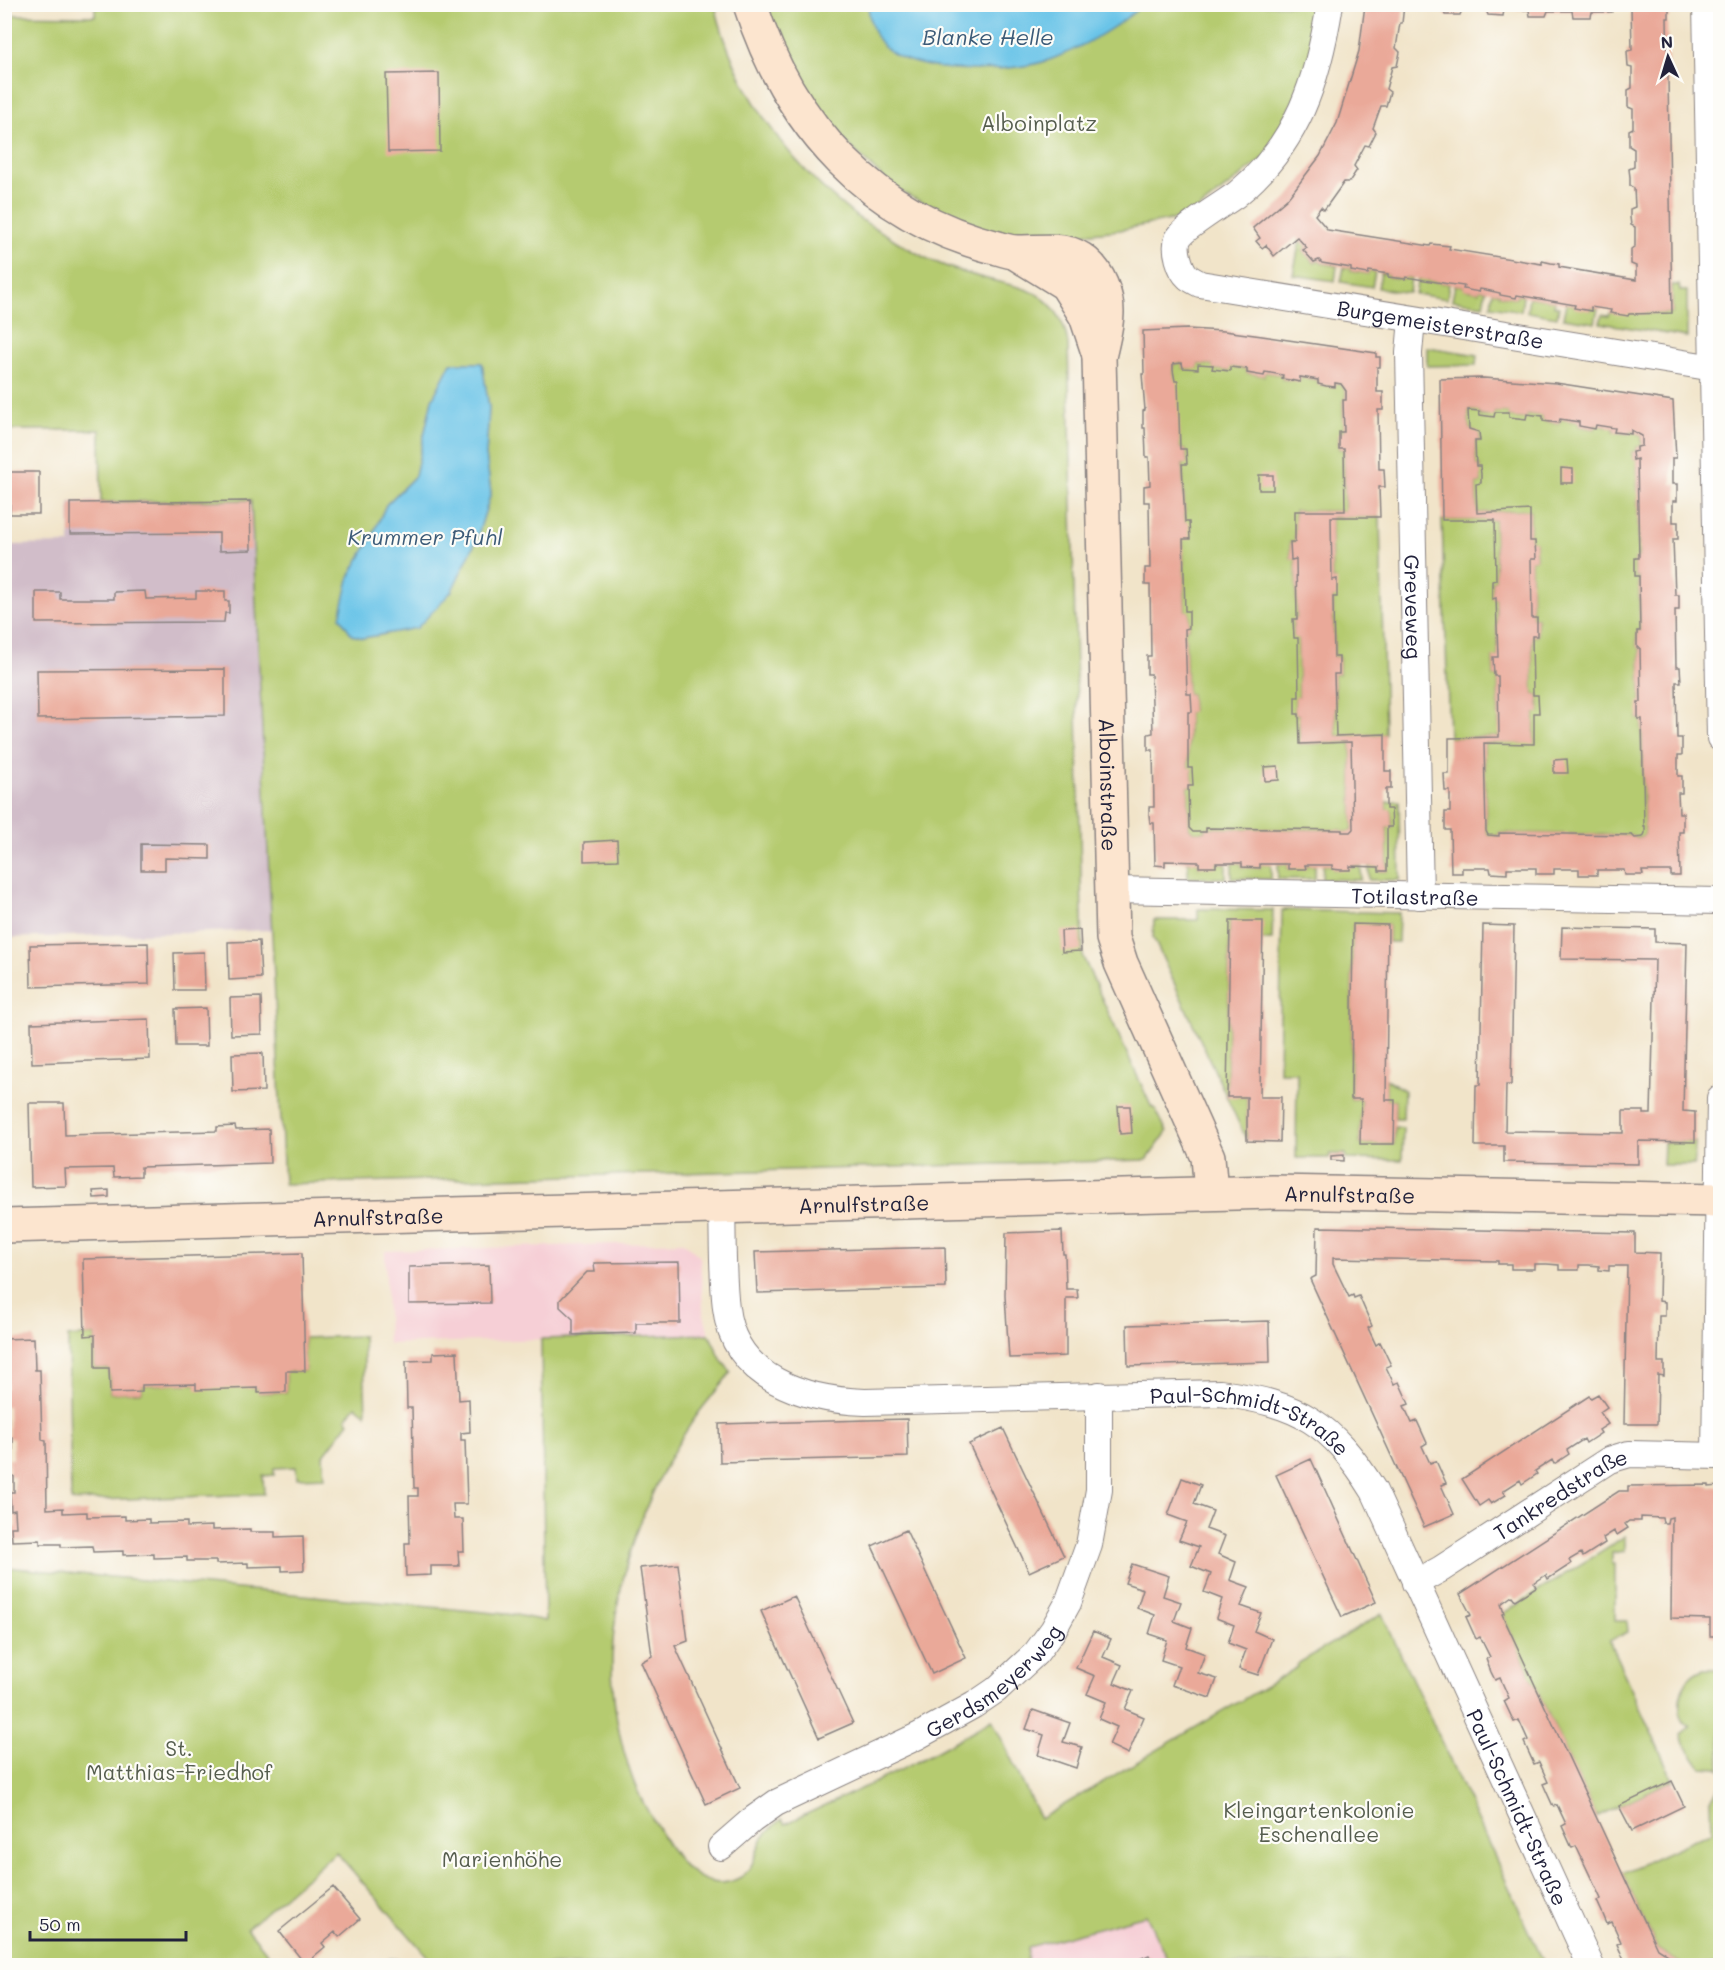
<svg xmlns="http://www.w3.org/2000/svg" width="1725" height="1970" font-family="Mali,sans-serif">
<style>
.built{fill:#f6cfd6}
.industrial{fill:#d1bdc9}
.green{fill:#b5cb70;stroke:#6c7656;stroke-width:1.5;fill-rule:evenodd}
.water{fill:#6bc4e8;stroke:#467392;stroke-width:1.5}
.building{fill:#eaa999;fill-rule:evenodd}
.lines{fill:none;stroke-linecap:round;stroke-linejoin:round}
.street-casing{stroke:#8a8382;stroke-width:28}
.secondary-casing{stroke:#8a8382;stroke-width:36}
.street{stroke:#fff;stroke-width:26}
.secondary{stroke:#fce5cf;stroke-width:33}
.labels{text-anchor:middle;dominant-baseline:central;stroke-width:4.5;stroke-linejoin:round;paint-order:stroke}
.park-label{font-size:21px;fill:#555d4e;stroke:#fdfcf7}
.street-label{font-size:21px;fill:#22223b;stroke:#fdfcf7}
.water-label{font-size:22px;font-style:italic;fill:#3c5b78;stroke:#fdfcf7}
</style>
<rect width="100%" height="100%" fill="#fdfcf7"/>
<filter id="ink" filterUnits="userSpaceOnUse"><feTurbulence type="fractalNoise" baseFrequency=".0167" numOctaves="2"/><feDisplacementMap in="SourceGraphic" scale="12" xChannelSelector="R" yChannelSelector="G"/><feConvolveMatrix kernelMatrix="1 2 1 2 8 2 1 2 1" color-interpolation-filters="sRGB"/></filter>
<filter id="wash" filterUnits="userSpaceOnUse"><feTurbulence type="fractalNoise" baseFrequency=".008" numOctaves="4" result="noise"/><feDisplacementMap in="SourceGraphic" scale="24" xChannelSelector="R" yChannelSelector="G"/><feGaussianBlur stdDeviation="1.35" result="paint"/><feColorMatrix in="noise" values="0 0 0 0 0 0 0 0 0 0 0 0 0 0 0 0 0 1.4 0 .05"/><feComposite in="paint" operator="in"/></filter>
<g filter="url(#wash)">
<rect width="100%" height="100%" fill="#f1e4c9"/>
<path class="built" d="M684 1242 700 1257 703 1311 709 1334 388 1344 385 1251Z
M1146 1915 1170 1965 1027 1966V1947Z"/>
<path class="industrial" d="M251 500 272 930 6 938 4 545 70 544 69 502Z"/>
<path class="green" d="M95 4 715 5C734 88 786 161 852 213 863 222 876 228 887 235 902 245 918 255 935 262 954 270 974 276 995 281 1009 285 1026 287 1038 295 1056 306 1065 324 1068 344L1083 957 1151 1106 1156 1110 1167 1132 1147 1160 284 1184 251 500 101 502 100 430H5V15L95 16ZM451 363H482L489 408 486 455 491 493 476 541 451 592 387 634 363 638 352 635 371 539 386 505 415 476 432 400Z
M763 5H1324L1310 70 1265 157 1190 216 1120 230 1082 234V248L981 231 895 189 817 115Z
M1300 240 1307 248 1303 251 1314 262 1319 260 1322 263 1337 266 1335 281 1293 275Z
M1344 267 1351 268V271L1368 274 1369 271 1375 272 1372 287 1341 282Z
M1381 273 1388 274V277L1405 279 1406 277 1411 278 1409 293 1378 288Z
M1418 279 1449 284 1447 299 1415 294Z
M1455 285 1464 286V289L1479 292 1480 289 1486 290 1483 305 1452 300Z
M1672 285H1679L1680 291H1687V337L1600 323 1602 315 1609 316 1610 313H1672Z
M1493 291 1500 293V295L1516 298 1517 295 1523 296 1521 311 1491 306Z
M1529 297 1555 301 1554 306 1559 307 1557 317 1527 312Z
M1566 303 1575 305V307L1591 310V307L1598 308 1595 323 1563 318Z
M1427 347 1477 355 1476 365 1427 366Z
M1182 363 1183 368H1198V364L1213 365V369L1229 371 1230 367 1247 369V373L1264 376 1265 372 1283 375 1282 379 1300 381V377L1318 380V384L1334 387 1335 383 1341 384 1346 391V400L1343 401 1344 432 1339 433V449H1344L1345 511H1295V542H1290L1291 559H1296L1297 619 1293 620 1294 637 1298 638 1299 697 1295 698V714H1299L1300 744 1351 742 1353 829 1350 832H1342V830L1206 828V832H1193L1189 828 1188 786H1193L1192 769 1188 768V712L1192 711 1191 694H1187L1185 629 1189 628V612L1185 611 1183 539 1185 522 1182 464 1187 463 1186 449H1180L1173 370V364Z
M1468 410 1479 411 1480 416H1494L1495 412H1509V417L1526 419 1527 414 1543 416V421L1559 423 1560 419 1579 422V426L1595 429 1596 425 1615 428 1614 432 1630 434 1631 430 1642 436V446L1637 447V451L1632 452 1633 459H1637L1639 558 1635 559V576L1639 577 1640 631H1637V647L1640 648 1641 702 1638 719H1642L1644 826H1645V833L1643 837 1635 838 1632 835 1499 833V836L1488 835 1486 831 1484 743H1534V713L1539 712 1538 695H1533L1532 636H1537V618H1532L1531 559H1536L1535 542 1530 541V510L1477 513 1476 484 1481 483 1480 466H1476L1475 441H1480L1479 433 1469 429Z
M1345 517H1380L1385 734 1336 736 1334 674H1339V657H1334L1333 597 1336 579 1332 580 1331 518Z
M1442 520H1495L1496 580 1492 581V598H1496L1498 657 1493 658 1494 676H1498L1499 737 1449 738Z
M1399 801 1400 880H1369V866L1379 867V871H1387V827H1392L1391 810 1386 809V802Z
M1188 862H1199V867L1216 863H1226V878H1188Z
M1232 863H1242V867L1260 868V864H1271V879L1232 878Z
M1278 864H1288V869L1306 868 1305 865H1315V879H1278Z
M1323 865H1332L1333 869C1343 870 1351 866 1361 866V880L1322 879Z
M1198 909 1273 910 1272 940H1262L1230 921 1227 1096 1247 1097V1141L1153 937 1154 920H1198Z
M1282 910 1399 913 1398 942H1388V925H1353L1351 1099H1361L1360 1144H1394L1395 1127 1403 1128 1402 1160 1346 1159V1154H1330L1329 1158H1296L1297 1072H1279Z
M1386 1079 1404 1090 1403 1119H1395V1100H1386Z
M1664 1142H1695L1694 1165H1663Z
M709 1334 722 1361 731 1372C721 1385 710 1398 700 1411 650 1478 614 1577 612 1660 612 1701 619 1742 633 1780 642 1804 657 1827 670 1848 684 1870 709 1892 737 1879 755 1871 754 1853 763 1838 768 1831 775 1825 782 1819L785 1824C855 1791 927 1761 992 1719L1040 1819 1298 1667 1297 1664 1382 1614 1545 1965H1170L1146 1915 1028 1947 1027 1965H435L336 1852 247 1928 277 1965H5V1567L516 1615 545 1621 541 1339Z
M95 1335V1368H109L110 1393 142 1392V1385L196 1384 258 1388 259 1393 286 1392V1371H305L304 1338 363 1336 366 1414 356 1406 346 1418 349 1422 323 1456 325 1477 297 1478 296 1467 274 1468V1475L263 1476 264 1494 71 1501 68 1337Z
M1625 1536V1551L1612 1553V1564H1615V1621H1627L1628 1632 1609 1641 1673 1780 1596 1817 1502 1614Z
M1704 1669H1720V1770L1718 1768 1701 1767 1684 1743 1681 1734 1691 1726 1684 1723C1674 1702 1682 1676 1704 1669Z
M1720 1787V1965H1684L1657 1948 1622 1873 1712 1832 1711 1800Z"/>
<path class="water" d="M868 4H1143V5C1117 27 1088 44 1057 57 1019 74 909 79 881 43 872 33 869 17 868 4Z
M451 363H482L489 408 486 455 491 493 476 541 451 592 417 628 363 638 352 635 340 617 350 575 371 539 386 505 415 476 432 400Z
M390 1959 402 1960 414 1965H379Z"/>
<g id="blocks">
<path class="building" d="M1421 4H1669V18H1667L1672 313 1629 314 1628 316 1610 313 1611 310 1591 307V311L1574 308 1575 305 1517 295 1516 298 1500 295V293L1486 290 1480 289 1479 292 1463 289 1464 286 1449 284 1406 277 1405 279 1388 277V274L1369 271 1368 274 1351 271V268L1322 263 1319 260 1314 262 1303 250 1307 248 1297 237 1274 256 1266 245 1262 248 1256 241 1260 238 1253 228 1287 199 1295 189 1320 156 1337 123 1359 51 1365 5H1404L1402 23H1400L1396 48 1400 52 1397 66 1392 67 1386 89 1390 92 1386 106H1381L1373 128 1376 132 1369 146 1365 145 1354 166 1357 170 1349 182H1344L1324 210 1321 207 1315 215 1328 230 1430 246 1431 244 1450 246 1449 249 1542 264V261L1551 263 1559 264V267L1636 280V266L1631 264V249L1635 246V227L1631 225 1630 217V209L1635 207 1634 188 1630 186V177L1629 169 1634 167V149L1629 146V130L1633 128V109L1628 107V90L1632 88V68L1628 67 1627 51 1632 50 1631 7H1612V12H1592L1591 17H1573L1572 11H1548L1546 16H1530L1529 10H1504L1503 16 1488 15 1486 10H1462L1460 15H1445L1443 10H1421Z
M439 73 440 151 388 152 386 74Z
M1187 329 1224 331 1262 336 1376 353V357H1380V367H1377V392H1383V410H1378L1379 469H1384L1385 487H1379L1380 517H1331L1332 580 1337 579V597H1333L1334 657H1339V674H1334L1336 736 1385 734V771H1391V789H1386V809H1391L1392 827H1387V871H1379V867L1350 866V870H1341L1332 869V865H1305L1306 869H1288V864H1260V868L1242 867V863H1216V867H1199V862L1165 861V866L1155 865 1154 823H1150L1149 815V807H1154L1153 750H1148V734L1153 733 1151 674H1147V656H1151L1150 585H1145V568H1150L1149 502H1144V486L1150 485 1149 457H1146L1145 428H1143V411L1145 410 1142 374H1144L1143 331ZM1182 363 1183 368 1198 369V364L1213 365 1212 369 1230 371V367L1247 369V373L1264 376 1265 372 1283 375 1282 379 1290 380 1300 382V377L1318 380V384L1326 386 1335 387V383L1341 384 1346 391V400H1343L1344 432H1339V449H1344L1345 511H1295V542H1290L1291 560 1296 559 1297 619H1293L1294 638H1298L1299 697H1295V714H1299L1300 744 1351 742 1353 829 1350 832H1342V830L1206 828V832H1193L1189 828 1188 786H1193L1192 768H1188V712H1192L1191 694H1187L1185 629 1189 628V611H1185L1183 539H1190L1189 522H1185L1182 464H1187L1186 449H1180L1178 381H1175L1173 370V364Z
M1483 378 1556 383 1673 401 1676 458H1672V484H1677V501H1673V522H1678V539H1673L1675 595H1679V610H1675L1676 667H1680L1681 682H1676L1677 738H1682V755H1678V776H1682V793H1678L1679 813H1683V832H1679L1680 876H1671V871H1642L1643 875H1625L1624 870H1597V875H1579V869H1554V874H1536V868H1507V874L1491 873 1490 868H1462V873H1451L1450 830H1445V812H1450V791H1445L1444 774H1449V738L1499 737 1498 676H1494L1493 657H1498L1496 598 1492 599V581L1496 580 1495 520H1442L1440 379ZM1468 410 1479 411 1480 415 1494 417 1495 412H1509V417L1526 419 1527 414 1543 416V421L1559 423 1560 419 1579 422V426L1595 429 1596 425 1615 428 1614 432 1631 434V430L1642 436V446L1637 447V451L1632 452 1633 460 1637 459 1639 558H1635V576H1639L1640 631H1637V648H1640L1641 702H1638V719H1642L1644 826H1645V833L1643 837 1635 838 1632 835 1499 833V836L1488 835 1486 831 1484 743 1534 744V713H1539L1538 695H1533L1532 636H1537V618H1532L1531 559H1536L1535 541H1530V510L1477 513 1476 484 1481 483V474L1480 466H1476L1475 441H1480L1479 432 1469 429Z
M1561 468 1573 469V483H1561Z
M10 472H39V514H10Z
M1259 475H1273V490H1259Z
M250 501 251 550 219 551V533L70 534V503Z
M145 591 146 599 196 598V591H225V601H229V613H225L224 622 36 623V592H60V599H114V592Z
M225 669V716L38 719 37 670Z
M1567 759 1568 773H1554V760Z
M1278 766 1279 780 1265 781 1264 767Z
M617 840 618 860 584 861V842Z
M141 844 210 845V859L165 858V870H141Z
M1230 921H1263L1260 1097H1281L1280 1142 1247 1141V1097H1227Z
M1353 924 1388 925 1386 1100H1395L1394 1144H1360L1361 1099H1351Z
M1483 925 1514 926 1511 1085H1506L1505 1131 1623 1133V1111H1644V1114H1651L1655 960 1561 959 1562 927 1655 929V942L1687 943 1683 1111 1695 1112V1142L1638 1141V1164L1504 1162V1146H1475L1476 1085H1480Z
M1080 930 1081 951 1062 952 1061 931Z
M259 941 261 978 229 980 228 942Z
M148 943 149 984 31 987 30 945Z
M204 952 205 990H175L174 953Z
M261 997 262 1034 231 1035 230 998Z
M206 1008 207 1046H176L175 1009Z
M149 1019 150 1059 32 1063 31 1023Z
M263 1053 264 1091 233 1092 232 1054Z
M29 1103H64L65 1135 217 1131V1127L235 1126 236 1130 269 1129 270 1163 141 1167V1176L114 1177 113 1168 65 1169 66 1186 31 1187Z
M1118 1106H1130L1132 1133 1120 1134Z
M1344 1155V1161L1331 1160V1156Z
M109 1190V1197L94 1198 93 1191Z
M1317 1227 1635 1233V1252L1660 1253 1659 1301 1665 1302V1316H1659L1658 1362H1664V1376L1658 1375 1657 1424H1624L1627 1266H1609V1271L1599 1270V1266L1589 1265H1579V1270H1559V1265L1547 1264H1534V1269H1511V1264H1498V1261L1333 1258V1264L1349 1297 1353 1295 1354 1298 1359 1296 1372 1326 1368 1328 1376 1345 1380 1342 1391 1365 1386 1367 1394 1384 1399 1382 1409 1404 1404 1406 1412 1423 1417 1421 1427 1443 1422 1446 1430 1463 1436 1461 1446 1483 1441 1485 1454 1514 1424 1527 1310 1279 1316 1276Z
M1062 1231 1063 1254H1065L1066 1289H1077L1078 1298H1066V1356L1009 1358 1005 1296 1006 1233Z
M945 1247 946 1288 757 1293 755 1252Z
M302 1253 305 1371H286V1392L258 1393V1388L196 1390V1384L142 1385V1392L110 1393 109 1368H95V1335L85 1336 83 1259Z
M679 1262 680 1323H636V1333L573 1335V1319L560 1307V1300L587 1272H595L594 1263Z
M489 1265 490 1303 409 1304V1267Z
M1269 1321 1270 1362 1128 1366 1127 1325Z
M34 1338 35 1370H40L42 1440 46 1441 47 1509 63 1508V1513L87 1512V1517L125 1516V1520L149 1519V1523L187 1522V1527L212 1526V1530L250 1529V1532H275V1537L303 1536 304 1570 282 1571V1566L248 1567V1563L216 1564V1561H187V1557L154 1558V1554L123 1555V1551L93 1552 92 1546 61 1547V1544H40V1540L12 1541 11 1527H16L15 1510 11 1511 10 1492H14V1476H9V1459H13V1438L9 1439 8 1406H4V1388H7V1368H4V1339Z
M457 1352 459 1400 469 1399 470 1432 461 1433V1440H465L467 1504H453L454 1519H463L464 1551H458L459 1566H431V1575L406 1576 405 1543H410L409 1496H418V1488H414L412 1408H407L406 1361 433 1360V1353Z
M1598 1394 1607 1407 1600 1412 1608 1424 1599 1430 1601 1433 1586 1443 1584 1439 1567 1450 1569 1454 1554 1464 1552 1460 1535 1471 1537 1474 1522 1484 1520 1480 1503 1491 1506 1495 1491 1504 1488 1500 1479 1506 1462 1479 1589 1396 1591 1398Z
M907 1419 908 1457 720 1462 719 1424Z
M1003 1428 1064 1556 1029 1572 969 1444Z
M1311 1459 1376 1602 1342 1617 1276 1475Z
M1182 1478 1201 1485 1194 1504 1213 1511 1206 1529 1225 1536 1218 1554 1236 1562 1230 1580 1249 1587 1241 1606 1261 1613 1254 1631 1272 1639 1258 1675 1239 1669 1246 1650 1228 1643 1234 1625 1216 1618 1222 1599 1204 1592 1211 1574 1191 1566 1199 1547 1179 1540 1187 1522 1168 1515Z
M1709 1485V1487L1720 1486V1636H1710V1619L1671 1618 1672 1517 1668 1518 1667 1523H1663L1662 1518 1641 1517V1521H1629L1625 1524 1628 1528 1617 1535 1614 1531 1603 1538 1605 1543 1583 1557 1581 1553 1569 1560 1571 1564 1548 1579 1546 1575 1534 1583 1536 1587 1515 1600 1512 1596 1501 1604 1504 1613 1502 1614 1657 1948 1684 1965H1632L1631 1963 1626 1965 1617 1944 1621 1942 1612 1922 1607 1924 1602 1912 1597 1901 1601 1899 1576 1846 1572 1848 1562 1826 1566 1824 1557 1805 1553 1806 1543 1784 1548 1782 1539 1762 1534 1764 1524 1742 1528 1740 1519 1720 1514 1722 1504 1701 1509 1698 1500 1678 1495 1680 1491 1672 1486 1659 1490 1657 1480 1637 1476 1639 1466 1617 1471 1615 1460 1594 1619 1491H1628V1486Z
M906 1530 966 1658 932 1674 872 1546Z
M678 1564 688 1641 675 1646 740 1788 706 1804 641 1662 652 1656 640 1568Z
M1132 1564 1169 1576 1163 1596 1181 1602 1174 1621 1192 1628 1186 1647 1205 1654 1198 1673 1217 1679 1210 1698 1172 1685 1179 1666 1161 1660 1167 1640 1149 1634 1155 1615 1137 1608 1143 1589 1125 1583Z
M794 1596 853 1723 819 1738 761 1611Z
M1093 1631 1111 1639 1103 1657 1122 1665 1114 1683 1133 1691 1125 1709 1144 1717 1128 1754 1109 1745 1117 1727 1099 1719 1106 1702 1087 1694 1095 1676 1076 1668Z
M1033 1710 1070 1723 1063 1742 1082 1747 1076 1768 1038 1755 1044 1735 1026 1729Z
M1672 1781 1684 1806 1632 1831 1619 1806Z
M333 1887 360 1919 339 1937 335 1932 322 1943 325 1947 305 1964 279 1931Z
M1149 1955 1154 1965H1125Z"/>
</g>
</g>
<g filter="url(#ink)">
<use href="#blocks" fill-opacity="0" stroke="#8a8382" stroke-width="1.5"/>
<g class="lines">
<g class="street-casing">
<g id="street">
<path id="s1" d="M1330 4C1318 80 1298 144 1237 194 1225 203 1183 228 1178 239 1174 249 1180 270 1188 277 1192 280 1196 282 1200 284L1720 369"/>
<path d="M1706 4 1720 738"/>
<path id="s2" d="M1412 319 1409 353 1420 896"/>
<path id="s3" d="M1111 890 1720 901"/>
<path id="s4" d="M722 1206C723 1240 722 1275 726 1308 734 1379 805 1400 865 1402L1220 1393C1300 1404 1331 1422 1374 1491L1591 1966"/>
<path d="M1715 1456 1720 1098"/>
<path id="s5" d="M1415 1583 1441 1569 1609 1460 1629 1454 1720 1456"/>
<path id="s6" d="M721 1847 752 1820 776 1803 918 1736 974 1705 996 1690 1036 1653 1053 1630 1068 1603 1089 1545 1099 1490V1395"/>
</g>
</g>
<g class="secondary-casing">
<g id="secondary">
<path id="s7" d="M750 4C789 126 872 217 998 248 1004 250 1010 252 1016 252 1039 253 1066 245 1086 263 1099 274 1107 295 1107 312 1107 326 1102 343 1099 357L1113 938 1121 963 1208 1157 1211 1193"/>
<path d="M1014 252 1066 284 1086 316 1099 355"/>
<path id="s8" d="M4 1226 1273 1192 1720 1200"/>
</g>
</g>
<use href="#street" class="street"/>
<use href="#secondary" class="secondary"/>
</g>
</g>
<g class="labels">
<g class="park-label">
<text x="1039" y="122">Alboinplatz</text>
<text x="179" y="1747">St.<tspan x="179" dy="24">Matthias-Friedhof</tspan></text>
<text x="1319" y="1809">Kleingartenkolonie<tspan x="1319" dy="24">Eschenallee</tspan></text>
<text x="502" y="1858">Marienhöhe</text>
</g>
<g class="street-label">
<text stroke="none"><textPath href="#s1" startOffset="590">Burgemeisterstraße</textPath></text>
<text stroke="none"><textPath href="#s2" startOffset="288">Greveweg</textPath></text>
<text stroke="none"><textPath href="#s7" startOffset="984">Alboinstraße</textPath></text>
<text stroke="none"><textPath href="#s3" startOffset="304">Totilastraße</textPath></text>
<text stroke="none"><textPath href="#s8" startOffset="1346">Arnulfstraße</textPath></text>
<text stroke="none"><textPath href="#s8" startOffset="860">Arnulfstraße</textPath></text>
<text stroke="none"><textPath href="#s8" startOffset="374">Arnulfstraße</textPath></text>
<text stroke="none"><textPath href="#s4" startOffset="678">Paul-Schmidt-Straße</textPath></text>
<text stroke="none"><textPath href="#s5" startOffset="171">Tankredstraße</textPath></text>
<text stroke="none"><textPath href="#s6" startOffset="322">Gerdsmeyerweg</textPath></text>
<text stroke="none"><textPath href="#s4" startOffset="1180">Paul-Schmidt-Straße</textPath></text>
</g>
<g class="water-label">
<text x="988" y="36">Blanke Helle</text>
<text x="425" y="536">Krummer Pfuhl</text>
</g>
</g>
<rect width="1725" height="1970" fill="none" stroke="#fdfcf7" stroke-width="24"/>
<g transform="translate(1668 57) rotate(356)" stroke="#fdfcf7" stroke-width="4.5" paint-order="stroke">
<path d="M0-4.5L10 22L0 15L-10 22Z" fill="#22223b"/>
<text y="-9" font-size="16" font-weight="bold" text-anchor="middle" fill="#22223b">N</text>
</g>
<path d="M30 1931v9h156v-9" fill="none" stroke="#22223b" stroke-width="3"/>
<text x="39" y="1931" font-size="18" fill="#22223b" stroke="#fdfcf7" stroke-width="4.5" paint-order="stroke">50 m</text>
</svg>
